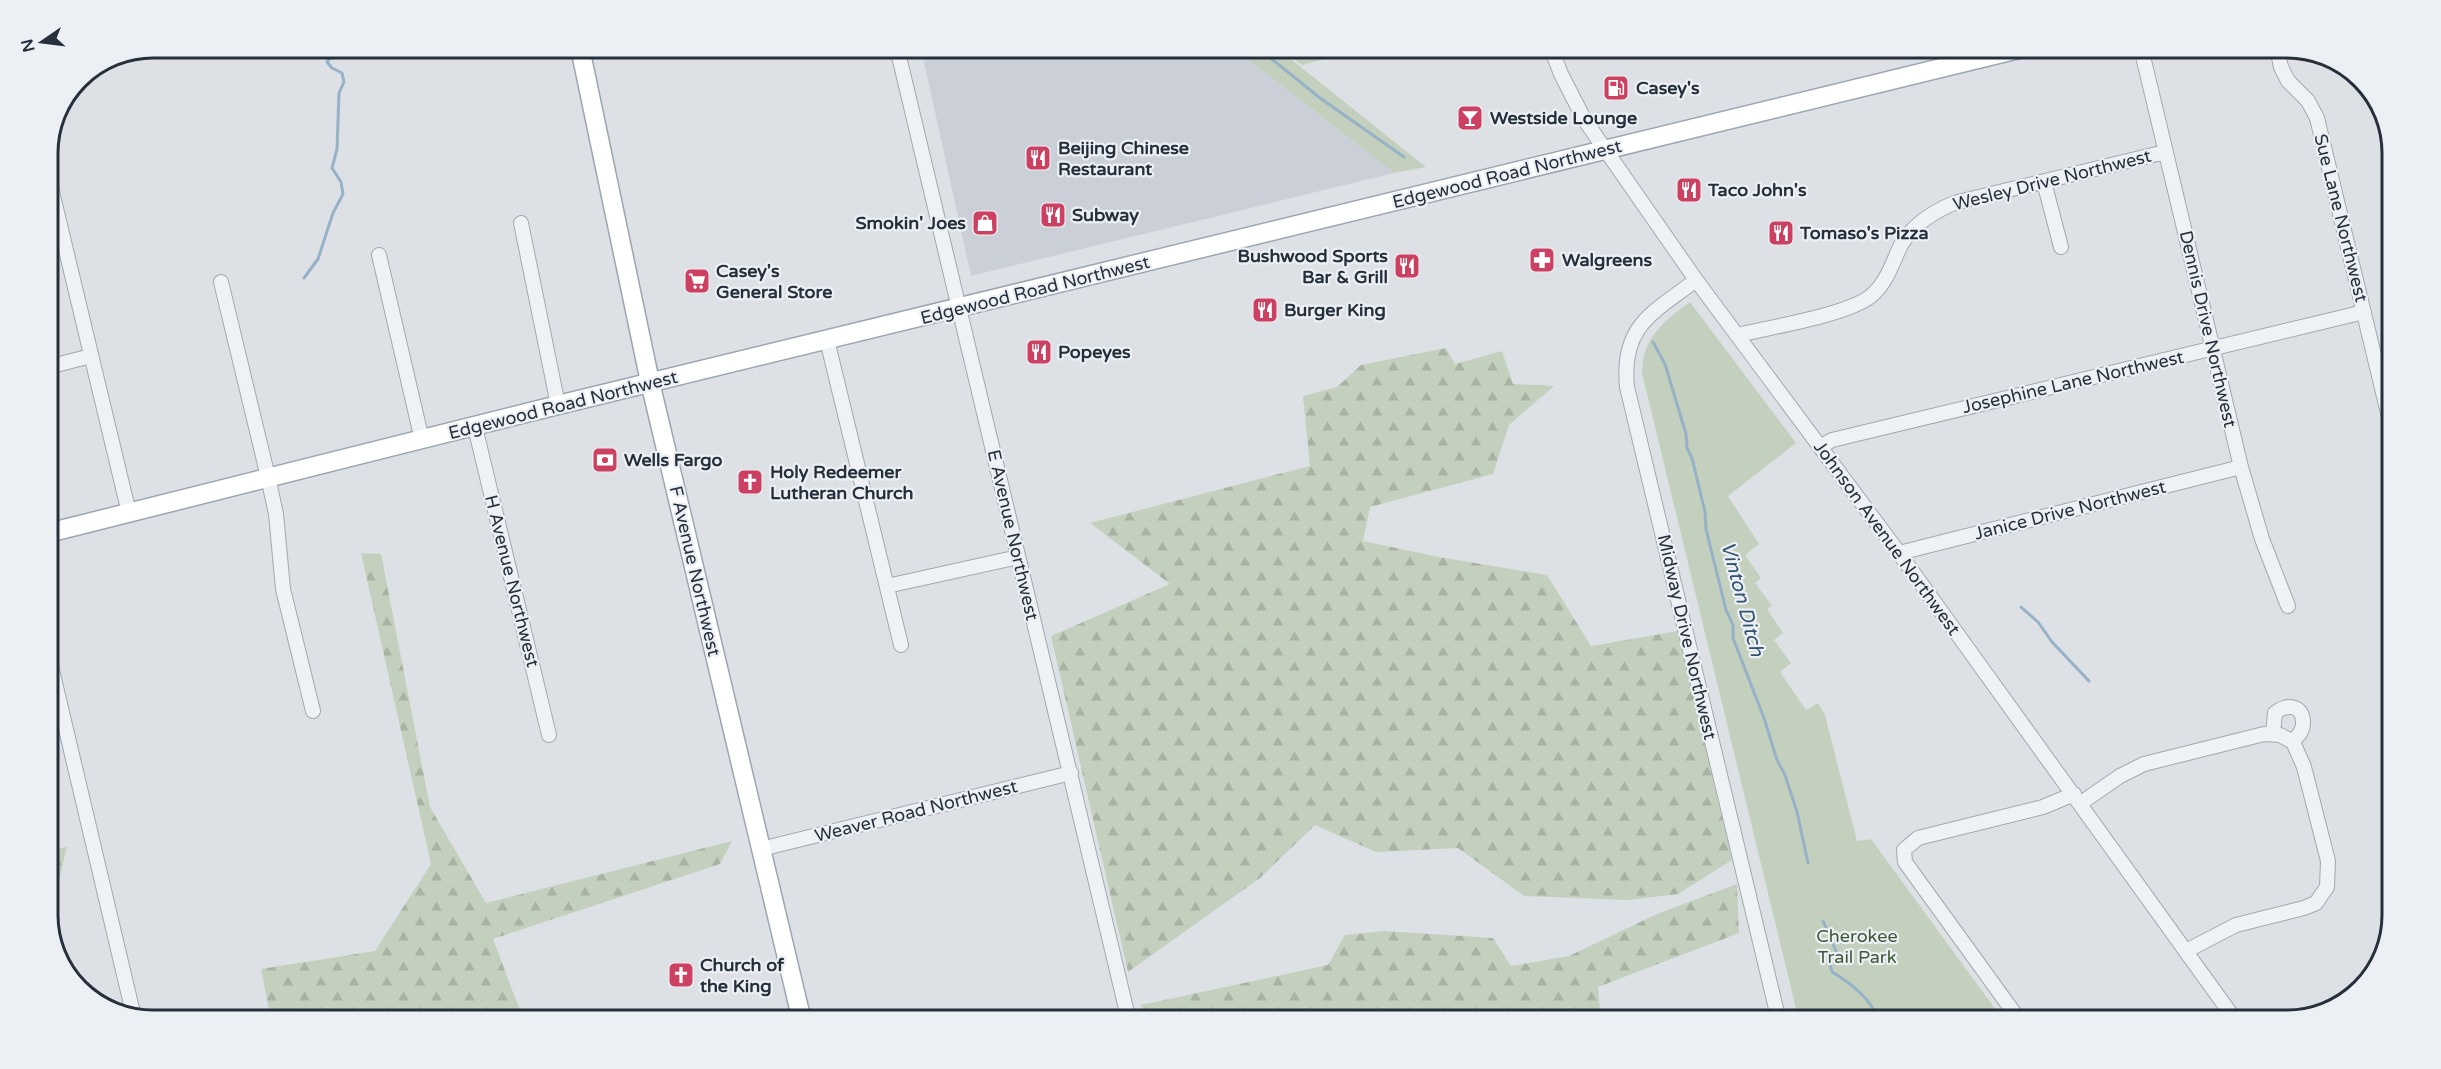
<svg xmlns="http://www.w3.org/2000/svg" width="2441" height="1069" font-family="'Varela Round',sans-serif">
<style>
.built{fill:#cbd0d8}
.grass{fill:url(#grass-tufts)}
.forest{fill:url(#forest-firs)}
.park{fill:#c4d0be}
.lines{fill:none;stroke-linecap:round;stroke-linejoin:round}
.stream{stroke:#97b2c7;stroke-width:3}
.minor-casing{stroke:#a2a8b0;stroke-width:16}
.major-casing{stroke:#9ca6b2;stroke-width:21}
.minor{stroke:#eff2f5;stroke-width:14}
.major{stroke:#fff;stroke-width:18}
.labels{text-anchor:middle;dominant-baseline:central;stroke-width:4.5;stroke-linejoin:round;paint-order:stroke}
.poi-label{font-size:18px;font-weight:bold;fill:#26303d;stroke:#ecf0f4;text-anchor:start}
.street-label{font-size:18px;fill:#26303d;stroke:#ecf0f4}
.park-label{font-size:18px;fill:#3d5834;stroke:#ecf0f4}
.water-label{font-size:20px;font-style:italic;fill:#315270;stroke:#ecf0f4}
.rim{fill:none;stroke:#26303d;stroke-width:3}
</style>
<defs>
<pattern id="grass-tufts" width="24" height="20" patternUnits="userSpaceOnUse" patternTransform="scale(1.5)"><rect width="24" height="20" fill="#c4d0be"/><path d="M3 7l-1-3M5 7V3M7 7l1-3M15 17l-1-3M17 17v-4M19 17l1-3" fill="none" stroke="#a8b3a4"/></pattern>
<pattern id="forest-firs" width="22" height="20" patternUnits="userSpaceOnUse" patternTransform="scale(1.5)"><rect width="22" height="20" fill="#c4d0be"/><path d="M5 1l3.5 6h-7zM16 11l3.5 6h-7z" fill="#a8b3a4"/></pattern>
</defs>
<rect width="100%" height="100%" fill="#dde1e6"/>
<path class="built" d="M921 48H1233L1394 173 971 276Z"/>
<path class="grass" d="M1281 48H1368L1302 65Z"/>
<path class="forest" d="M1446 348 1455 364 1502 351 1513 384 1554 386 1509 425 1493 474 1370 507 1363 541 1439 557 1547 575 1591 646 1678 631 1732 860 1678 894 1628 900 1524 896 1458 848 1376 852 1315 825 1260 878 1128 972 1051 636 1170 584 1090 523 1310 466 1303 396 1337 387 1361 365Z
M361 553 381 554 430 807 486 903 732 841 720 864 493 939 524 1021H271L261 969 375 951 431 864Z
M67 847 57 888 48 893V850Z
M1737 884 1739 933 1598 987 1601 1020 1612 1021H1145L1141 1005 1328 965 1345 935 1385 931 1493 938 1511 966 1569 956 1657 914Z"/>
<path class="park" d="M1233 48H1277L1426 167 1394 173Z
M1690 302 1796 443 1728 496 1759 544 1745 555 1761 578 1755 583 1772 606 1767 609 1783 633 1774 640 1791 663 1780 672 1806 710 1818 703 1825 715 1857 841 1871 839 2004 1021H1799L1642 373C1642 338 1664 321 1690 302Z"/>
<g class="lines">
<path class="stream" d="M1258 48 1320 98 1404 157
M304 278 318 259 333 213 343 194 341 182 332 168 337 149 339 93 344 82 342 73 332 68 327 62 330 58H337L342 48
M1653 342 1665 364 1686 434 1687 448 1692 458 1705 512 1706 529 1726 610 1733 625V638L1764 718 1777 760 1785 775 1797 812 1808 863
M2021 607 2038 622 2052 642 2089 681
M1823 921 1836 951 1830 964 1832 972C1849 982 1875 1001 1877 1021"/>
<g class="minor-casing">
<path id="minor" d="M897 48 1129 1021
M1551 48 1561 74 1584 119 1696 280 1899 553 2236 1021
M2141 48 2241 467 2262 539 2288 606
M2277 48 2281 67 2288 81 2308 101 2317 118 2393 434
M48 175 129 513
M2044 182 2061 247
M521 223 558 405
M379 255 422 440
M1696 280C1653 313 1621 325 1627 387L1779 1021
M221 282 268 477 276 514 283 589 313 711
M1738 335C1771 327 1847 315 1871 296 1887 283 1892 263 1901 245 1913 224 1933 212 1954 203L2165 152
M827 340 901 645
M48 367 91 356
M475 427 549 735
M1820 447 1832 440 2364 312
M1899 553 2241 467
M887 586 1018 557
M48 653 134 1017
M2081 803 2120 776 2144 764 2264 734 2280 735 2293 742C2297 736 2303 732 2303 724 2304 705 2287 703 2275 713L2273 733
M761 849 1071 773
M2186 951 2236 925 2304 908 2316 903 2327 887 2328 861 2304 767 2293 742
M2020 1021 1905 862 1904 850 1918 838 2043 807 2074 794"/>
</g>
<g class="major-casing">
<path id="major" d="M580 48 650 382 802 1021
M48 533 558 405 2023 48"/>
</g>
<use href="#minor" class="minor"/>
<use href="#major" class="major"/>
</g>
<defs>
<g id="fuel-square" transform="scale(1.35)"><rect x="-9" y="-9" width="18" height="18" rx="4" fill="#cc4161" stroke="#ecf0f4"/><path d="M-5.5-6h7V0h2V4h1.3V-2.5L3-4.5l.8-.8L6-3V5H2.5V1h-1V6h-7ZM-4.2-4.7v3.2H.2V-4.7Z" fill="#fff"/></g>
<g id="bar-square" transform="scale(1.35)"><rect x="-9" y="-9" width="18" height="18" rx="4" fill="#cc4161" stroke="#ecf0f4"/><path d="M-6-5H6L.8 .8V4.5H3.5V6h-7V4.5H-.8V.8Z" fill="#fff"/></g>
<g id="restaurant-square" transform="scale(1.35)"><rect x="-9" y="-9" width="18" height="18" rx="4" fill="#cc4161" stroke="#ecf0f4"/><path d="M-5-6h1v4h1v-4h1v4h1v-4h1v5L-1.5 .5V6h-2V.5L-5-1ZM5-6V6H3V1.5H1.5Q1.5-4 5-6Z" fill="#fff"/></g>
<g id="shop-square" transform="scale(1.35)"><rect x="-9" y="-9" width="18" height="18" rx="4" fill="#cc4161" stroke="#ecf0f4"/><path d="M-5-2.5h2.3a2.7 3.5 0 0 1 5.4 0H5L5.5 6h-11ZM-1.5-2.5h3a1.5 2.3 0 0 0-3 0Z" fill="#fff"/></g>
<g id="pharmacy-square" transform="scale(1.35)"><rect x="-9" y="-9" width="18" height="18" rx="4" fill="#cc4161" stroke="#ecf0f4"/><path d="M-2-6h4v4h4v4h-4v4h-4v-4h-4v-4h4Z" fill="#fff"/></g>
<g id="supermarket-square" transform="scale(1.35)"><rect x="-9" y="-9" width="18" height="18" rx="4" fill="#cc4161" stroke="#ecf0f4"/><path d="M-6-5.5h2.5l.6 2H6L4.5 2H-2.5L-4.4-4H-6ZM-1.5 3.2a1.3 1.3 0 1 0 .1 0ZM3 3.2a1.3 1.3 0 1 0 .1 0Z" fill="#fff"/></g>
<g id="bank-square" transform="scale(1.35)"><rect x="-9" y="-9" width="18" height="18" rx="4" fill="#cc4161" stroke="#ecf0f4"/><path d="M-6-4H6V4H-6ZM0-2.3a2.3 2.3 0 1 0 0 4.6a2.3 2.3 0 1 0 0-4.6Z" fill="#fff"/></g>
<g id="church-square" transform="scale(1.35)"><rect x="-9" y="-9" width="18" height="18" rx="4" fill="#cc4161" stroke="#ecf0f4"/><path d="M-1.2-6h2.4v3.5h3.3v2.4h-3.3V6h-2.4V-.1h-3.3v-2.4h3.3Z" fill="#fff"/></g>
</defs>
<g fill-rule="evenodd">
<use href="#fuel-square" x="1616" y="88"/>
<use href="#bar-square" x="1470" y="118"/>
<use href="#restaurant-square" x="1038" y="158"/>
<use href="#restaurant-square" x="1689" y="190"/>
<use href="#restaurant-square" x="1053" y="215"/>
<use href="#shop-square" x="985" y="223"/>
<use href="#restaurant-square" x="1781" y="233"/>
<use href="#pharmacy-square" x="1542" y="260"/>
<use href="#restaurant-square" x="1407" y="266"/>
<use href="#supermarket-square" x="697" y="281"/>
<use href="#restaurant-square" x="1265" y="310"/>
<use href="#restaurant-square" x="1039" y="352"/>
<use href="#bank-square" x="605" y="460"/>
<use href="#church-square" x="750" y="482"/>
<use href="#church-square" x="681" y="975"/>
</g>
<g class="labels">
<g class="poi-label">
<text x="1636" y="88">Casey's</text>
<text x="1490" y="118">Westside Lounge</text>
<text x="1058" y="148">Beijing Chinese<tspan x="1058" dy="21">Restaurant</tspan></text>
<text x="1708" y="190">Taco John's</text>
<text x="1072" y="215">Subway</text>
<text x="966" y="223" text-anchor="end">Smokin' Joes</text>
<text x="1800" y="233">Tomaso's Pizza</text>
<text x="1388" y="256" text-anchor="end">Bushwood Sports<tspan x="1388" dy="21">Bar &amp; Grill</tspan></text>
<text x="1562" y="260">Walgreens</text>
<text x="716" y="271">Casey's<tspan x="716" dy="21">General Store</tspan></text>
<text x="1284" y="310">Burger King</text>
<text x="1058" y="352">Popeyes</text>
<text x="624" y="460">Wells Fargo</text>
<text x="770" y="472">Holy Redeemer<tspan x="770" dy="21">Lutheran Church</tspan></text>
<text x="700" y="965">Church of<tspan x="700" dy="21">the King</tspan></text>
</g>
<g class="street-label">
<text transform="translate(1507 174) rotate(-14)">Edgewood Road Northwest</text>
<text transform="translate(2052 180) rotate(-14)">Wesley Drive Northwest</text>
<text transform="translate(2341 218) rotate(76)">Sue Lane Northwest</text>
<text transform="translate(1035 290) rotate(-14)">Edgewood Road Northwest</text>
<text transform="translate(2208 329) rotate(77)">Dennis Drive Northwest</text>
<text transform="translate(2073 382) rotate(-13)">Josephine Lane Northwest</text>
<text transform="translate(563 405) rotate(-14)">Edgewood Road Northwest</text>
<text transform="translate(2070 510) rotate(-14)">Janice Drive Northwest</text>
<text transform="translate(1013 535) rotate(77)">E Avenue Northwest</text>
<text transform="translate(1887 538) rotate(54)">Johnson Avenue Northwest</text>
<text transform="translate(695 571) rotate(77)">F Avenue Northwest</text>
<text transform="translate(512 581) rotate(76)">H Avenue Northwest</text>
<text transform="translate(1687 637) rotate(77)">Midway Drive Northwest</text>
<text transform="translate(916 811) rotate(-14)">Weaver Road Northwest</text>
</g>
<g class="park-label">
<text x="1857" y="936">Cherokee<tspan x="1857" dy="21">Trail Park</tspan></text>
</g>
<g class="water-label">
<text transform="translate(1742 599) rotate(75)">Vinton Ditch</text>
</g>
</g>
<path d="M0 0H2441V1069H0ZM153 58H2287A95 95 0 0 1 2382 153V915A95 95 0 0 1 2287 1010H153A95 95 0 0 1 58 915V153A95 95 0 0 1 153 58Z" fill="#ecf0f4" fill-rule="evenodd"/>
<path class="rim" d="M153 58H2287A95 95 0 0 1 2382 153V915A95 95 0 0 1 2287 1010H153A95 95 0 0 1 58 915V153A95 95 0 0 1 153 58Z"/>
<g transform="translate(42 42) rotate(256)" stroke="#ecf0f4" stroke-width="4.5" paint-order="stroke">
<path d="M0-4.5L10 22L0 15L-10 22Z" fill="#26303d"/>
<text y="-9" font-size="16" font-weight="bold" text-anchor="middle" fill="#26303d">N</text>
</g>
</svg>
